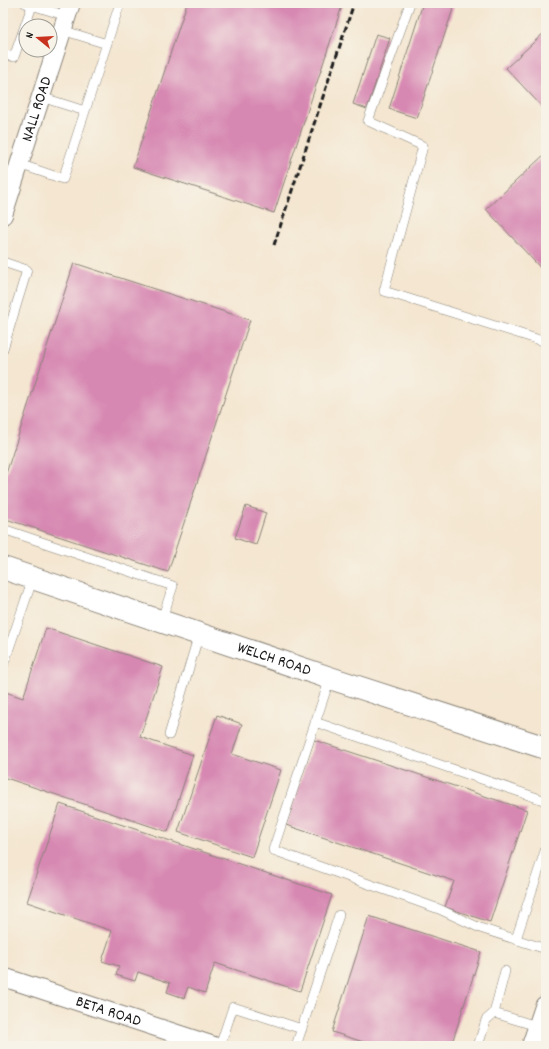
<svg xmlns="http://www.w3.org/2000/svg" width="549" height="1049" font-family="Dekko,sans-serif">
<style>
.building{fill:#d788b2}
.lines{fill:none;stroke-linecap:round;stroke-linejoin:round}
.service-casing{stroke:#888176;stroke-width:10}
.minor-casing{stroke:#888176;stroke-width:20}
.tertiary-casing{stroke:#888176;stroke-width:24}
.service{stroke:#fff;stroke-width:9}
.minor{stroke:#fff;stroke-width:18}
.tertiary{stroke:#fff;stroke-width:22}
.rail{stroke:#1c1c1c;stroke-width:3;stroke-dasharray:6 3;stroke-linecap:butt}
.labels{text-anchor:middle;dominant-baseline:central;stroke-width:4;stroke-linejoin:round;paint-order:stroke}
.street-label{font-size:16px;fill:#1c1c1c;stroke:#f7f3e8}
</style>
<rect width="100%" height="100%" fill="#f7f3e8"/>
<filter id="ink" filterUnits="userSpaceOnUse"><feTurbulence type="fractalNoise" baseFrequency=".025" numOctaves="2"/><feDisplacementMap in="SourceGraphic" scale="8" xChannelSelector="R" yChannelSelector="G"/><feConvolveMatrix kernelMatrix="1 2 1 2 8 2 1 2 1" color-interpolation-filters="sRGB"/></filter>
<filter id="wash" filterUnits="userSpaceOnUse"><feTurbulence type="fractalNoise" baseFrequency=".012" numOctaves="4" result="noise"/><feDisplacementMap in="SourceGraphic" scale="16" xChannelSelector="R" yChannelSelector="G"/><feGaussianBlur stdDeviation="0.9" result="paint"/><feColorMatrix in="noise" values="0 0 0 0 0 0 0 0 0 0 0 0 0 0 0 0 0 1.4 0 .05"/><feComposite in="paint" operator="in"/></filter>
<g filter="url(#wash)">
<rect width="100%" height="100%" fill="#f4e6d0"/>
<g id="blocks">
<path class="building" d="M187 3H343L274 213 133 167Z
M423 3H455L417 118 389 109Z
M546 31V111L506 68Z
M376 34 390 38 367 109 353 104Z
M546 153V274L486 209Z
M74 263 250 320 168 572 3 518V483Z
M246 506 266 513 256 545 235 538Z
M46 628 163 667 140 737 193 755 168 832 3 777V691L23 698Z
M217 715 242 724 232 754 281 770 252 857 178 832Z
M314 740 527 810 490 922 445 907 454 881 286 825Z
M60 804 332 895 300 991 215 963 205 993 188 987 184 998 167 992 170 983 138 972 135 981 116 975 119 966 102 961 112 931 27 902Z
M369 916 481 952 451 1046H376L332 1032Z"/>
</g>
</g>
<g filter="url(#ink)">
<use href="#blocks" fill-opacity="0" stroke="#888176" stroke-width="1"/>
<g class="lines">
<g class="service-casing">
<path id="service" d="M25 3 67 16
M410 3 368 121 423 146 384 291 546 342
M62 30 107 44
M3 54 14 57 33 3
M41 97 85 111
M19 164 63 179 120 3
M3 262 27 270 3 349
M3 529 173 586 161 622
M3 666 33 578
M330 678 273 850 439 909 480 928 546 949
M315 722 546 801
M169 735 199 634
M516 939 546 848
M494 1013 505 971
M220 1046 233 1007 302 1029
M296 1046 339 915
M478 1046 486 1020 494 1013 540 1027"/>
</g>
<g class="minor-casing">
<g id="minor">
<path id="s1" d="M3 215 71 3"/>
<path id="s2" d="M3 977 214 1046"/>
</g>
</g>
<g class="tertiary-casing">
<g id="tertiary">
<path id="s3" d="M3 568 330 678 546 748"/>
<path d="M533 1046 546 1007"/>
</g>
</g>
<use href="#service" class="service"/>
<use href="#minor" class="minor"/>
<use href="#tertiary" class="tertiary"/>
<path class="rail" d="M274 245 354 3"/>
</g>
</g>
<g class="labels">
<g class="street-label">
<text stroke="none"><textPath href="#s1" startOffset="111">NALL ROAD</textPath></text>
<text stroke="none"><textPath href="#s3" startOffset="286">WELCH ROAD</textPath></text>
<text stroke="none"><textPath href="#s2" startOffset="111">BETA ROAD</textPath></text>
</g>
</g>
<rect width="549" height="1049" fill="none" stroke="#f7f3e8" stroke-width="16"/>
<g transform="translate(38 38) rotate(288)"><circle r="19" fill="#f7f3e8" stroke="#9f9d96"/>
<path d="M0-3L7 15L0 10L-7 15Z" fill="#c8321e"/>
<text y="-6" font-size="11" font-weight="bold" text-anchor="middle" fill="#1c1c1c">N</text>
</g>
</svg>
